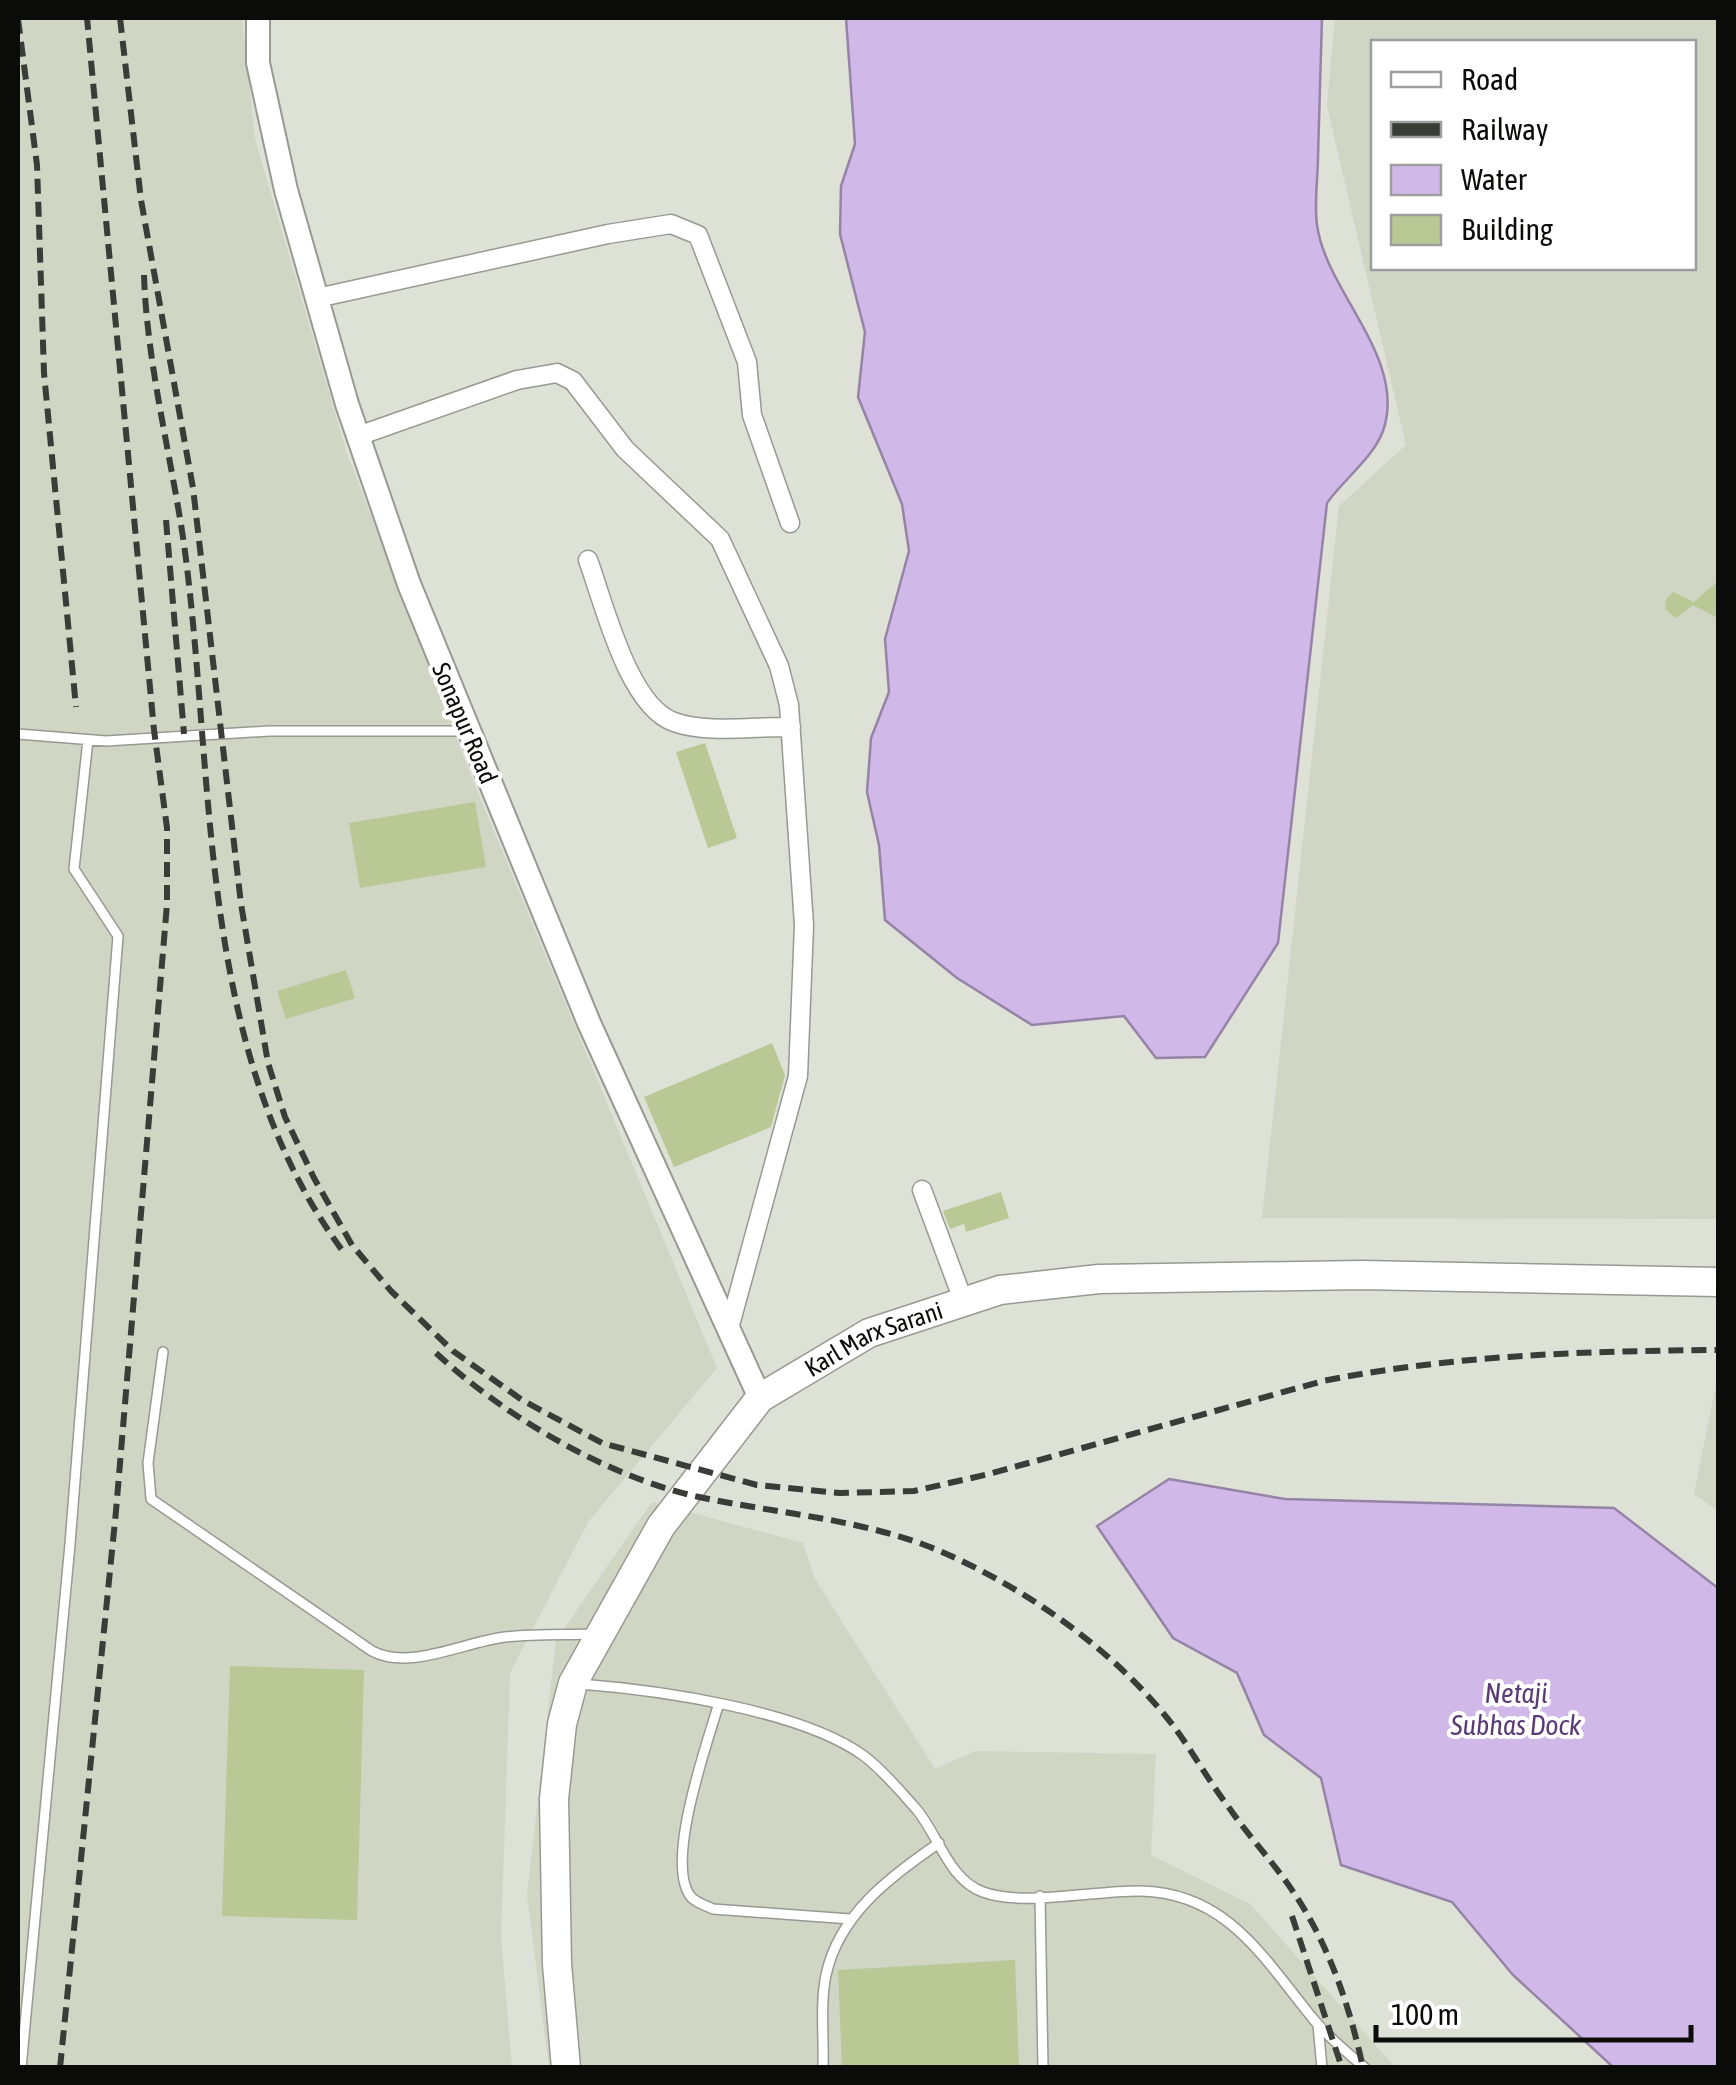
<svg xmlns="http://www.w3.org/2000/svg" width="1736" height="2085" font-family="'Asap Condensed',sans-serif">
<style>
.built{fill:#d0d5c4;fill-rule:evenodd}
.water{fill:#d0b8e8;stroke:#9584a5;stroke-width:2.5}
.building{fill:#b9c895}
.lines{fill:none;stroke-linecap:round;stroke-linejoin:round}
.service-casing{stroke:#979a90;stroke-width:12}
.minor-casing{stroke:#979a90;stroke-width:21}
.tertiary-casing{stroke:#979a90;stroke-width:26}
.secondary-casing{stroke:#979a90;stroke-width:31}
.service{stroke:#fff;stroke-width:9}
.minor{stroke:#fff;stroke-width:18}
.tertiary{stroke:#fff;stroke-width:22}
.secondary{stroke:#fff;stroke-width:28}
.rail{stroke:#3a3c37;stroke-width:6;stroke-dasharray:15 8;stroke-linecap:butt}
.labels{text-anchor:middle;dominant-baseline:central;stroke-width:8;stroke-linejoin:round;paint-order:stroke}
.street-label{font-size:25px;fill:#0b0c09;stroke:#fff}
.water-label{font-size:28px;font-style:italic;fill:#5b3b75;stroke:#fff}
</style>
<rect width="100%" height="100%" fill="#dde1d6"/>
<path class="built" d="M18 18H242L255 139 347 454 476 788 717 1368 588 1522 510 1673 501 1937 512 2067H18Z
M1335 18H1718V1219L1262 1218 1339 506 1406 445 1327 106ZM1374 42H1694V268H1374Z
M1717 1380H1718V1511L1694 1494Z
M652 1502 803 1543 815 1579 935 1769 976 1751 1156 1754 1151 1855 1250 1904 1395 2067 549 2068 527 1895 556 1640Z"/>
<path class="water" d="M846 18H1322C1321 64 1319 110 1318 156 1318 178 1314 202 1317 225 1326 292 1408 359 1383 431 1373 458 1344 479 1327 503L1278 943 1205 1057 1156 1058 1124 1016 1032 1025 957 978 885 920 879 845 867 792 871 738 889 692 885 639 909 551 902 504 858 397 865 332 840 234 841 186 855 144Z
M1169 1479 1285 1499 1614 1508 1718 1588V2067H1613L1513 1975 1452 1902 1341 1865 1321 1778 1264 1735 1237 1673 1173 1638 1097 1526Z"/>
<path class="building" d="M1718 581V618L1693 605 1676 618 1665 609 1666 599 1673 592 1694 602Z
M705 743 737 838 708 848 676 752Z
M475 802 486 867 360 888 349 823Z
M346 970 355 998 286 1019 277 991Z
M772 1043 785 1075 771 1127 674 1167 644 1097Z
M1001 1192 1009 1218 966 1232 964 1224 950 1229 943 1211Z
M230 1666 364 1670 357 1920 222 1916Z
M1015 1960 1019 2068H842L838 1970Z"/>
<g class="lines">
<g class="service-casing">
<path id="service" d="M18 734 106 741 269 731H466
M163 1352 148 1463 151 1499 372 1651C409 1671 464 1642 505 1637 534 1634 564 1635 593 1634
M580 1684C658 1690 801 1710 864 1756 883 1770 902 1793 917 1810 938 1835 949 1880 983 1892 1023 1907 1097 1890 1141 1891 1229 1893 1265 1961 1315 2021 1329 2038 1348 2053 1365 2068
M718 1706C707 1744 663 1867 692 1898 697 1903 707 1906 713 1909L850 1919
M1040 1896 1043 2068
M1318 2025 1322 2068
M21 2068 70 1544 118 936 74 869 88 740
M823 2068C824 2038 820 2003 826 1975 839 1914 891 1876 939 1843"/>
</g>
<g class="minor-casing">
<path id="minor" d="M317 298 608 234 671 224 698 235 747 362 752 415 790 523
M358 436 517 380 557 373 573 381 625 449 720 539 779 666 789 705 804 925 798 1076 730 1325
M588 560C604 603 628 706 674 722 707 734 755 726 791 727
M922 1190 963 1300"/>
</g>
<g class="tertiary-casing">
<path id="tertiary" d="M258 18V63L286 190 347 404 409 584 589 1023 760 1398"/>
</g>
<g class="secondary-casing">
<g id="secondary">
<path id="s1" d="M566 2068 557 1964 554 1799 562 1724 573 1683 661 1526 760 1398 869 1333 1000 1290 1099 1279 1361 1275 1718 1282"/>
</g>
</g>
<use href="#service" class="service"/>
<use href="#minor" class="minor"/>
<use href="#tertiary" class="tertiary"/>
<use href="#secondary" class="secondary"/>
<path class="rail" d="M120 18 141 200 193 488 241 904 268 1063 285 1117 314 1178 352 1245 391 1291 453 1351 522 1400 602 1443 757 1485 840 1493 914 1491 989 1474 1323 1381C1454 1355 1585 1351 1718 1350
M18 19 37 165 44 373 76 707
M144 275C147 365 171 455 184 544 216 779 195 1050 342 1250
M166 520 184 734
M436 1353C504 1416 607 1477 699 1497 779 1514 866 1519 942 1552 1029 1590 1117 1652 1175 1728 1194 1754 1210 1783 1230 1809 1250 1838 1275 1864 1294 1893 1329 1945 1350 2007 1363 2068
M1292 1916 1342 2068
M60 2068 116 1511 167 904V828L154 730 87 18"/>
</g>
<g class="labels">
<g class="street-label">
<text transform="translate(465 723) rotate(67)">Sonapur Road</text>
<text stroke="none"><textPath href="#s1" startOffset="858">Karl Marx Sarani</textPath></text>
</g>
<g class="water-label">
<text x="1516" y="1693">Netaji<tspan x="1516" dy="32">Subhas Dock</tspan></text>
</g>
</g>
<rect width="1736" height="2085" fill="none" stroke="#0b0c09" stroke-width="40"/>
<rect x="1371" y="40" width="325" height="230" fill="#ffffff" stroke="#9d9e9d" stroke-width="2.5"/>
<rect x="1391" y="72" width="50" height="15" fill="#ffffff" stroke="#9d9e9d" stroke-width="2.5"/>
<text x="1461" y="90" font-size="30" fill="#0b0c09">Road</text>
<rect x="1391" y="122" width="50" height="15" fill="#3a3c37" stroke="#9d9e9d" stroke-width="2.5"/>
<text x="1461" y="140" font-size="30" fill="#0b0c09">Railway</text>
<rect x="1391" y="165" width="50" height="30" fill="#d0b8e8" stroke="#9d9e9d" stroke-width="2.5"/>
<text x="1461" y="190" font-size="30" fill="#0b0c09">Water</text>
<rect x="1391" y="215" width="50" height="30" fill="#b9c895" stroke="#9d9e9d" stroke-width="2.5"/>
<text x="1461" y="240" font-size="30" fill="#0b0c09">Building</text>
<path d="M1376 2025v15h315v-15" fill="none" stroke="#0b0c09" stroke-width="5"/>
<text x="1391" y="2025" font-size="30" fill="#0b0c09" stroke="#ffffff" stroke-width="8" paint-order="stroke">100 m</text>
</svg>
